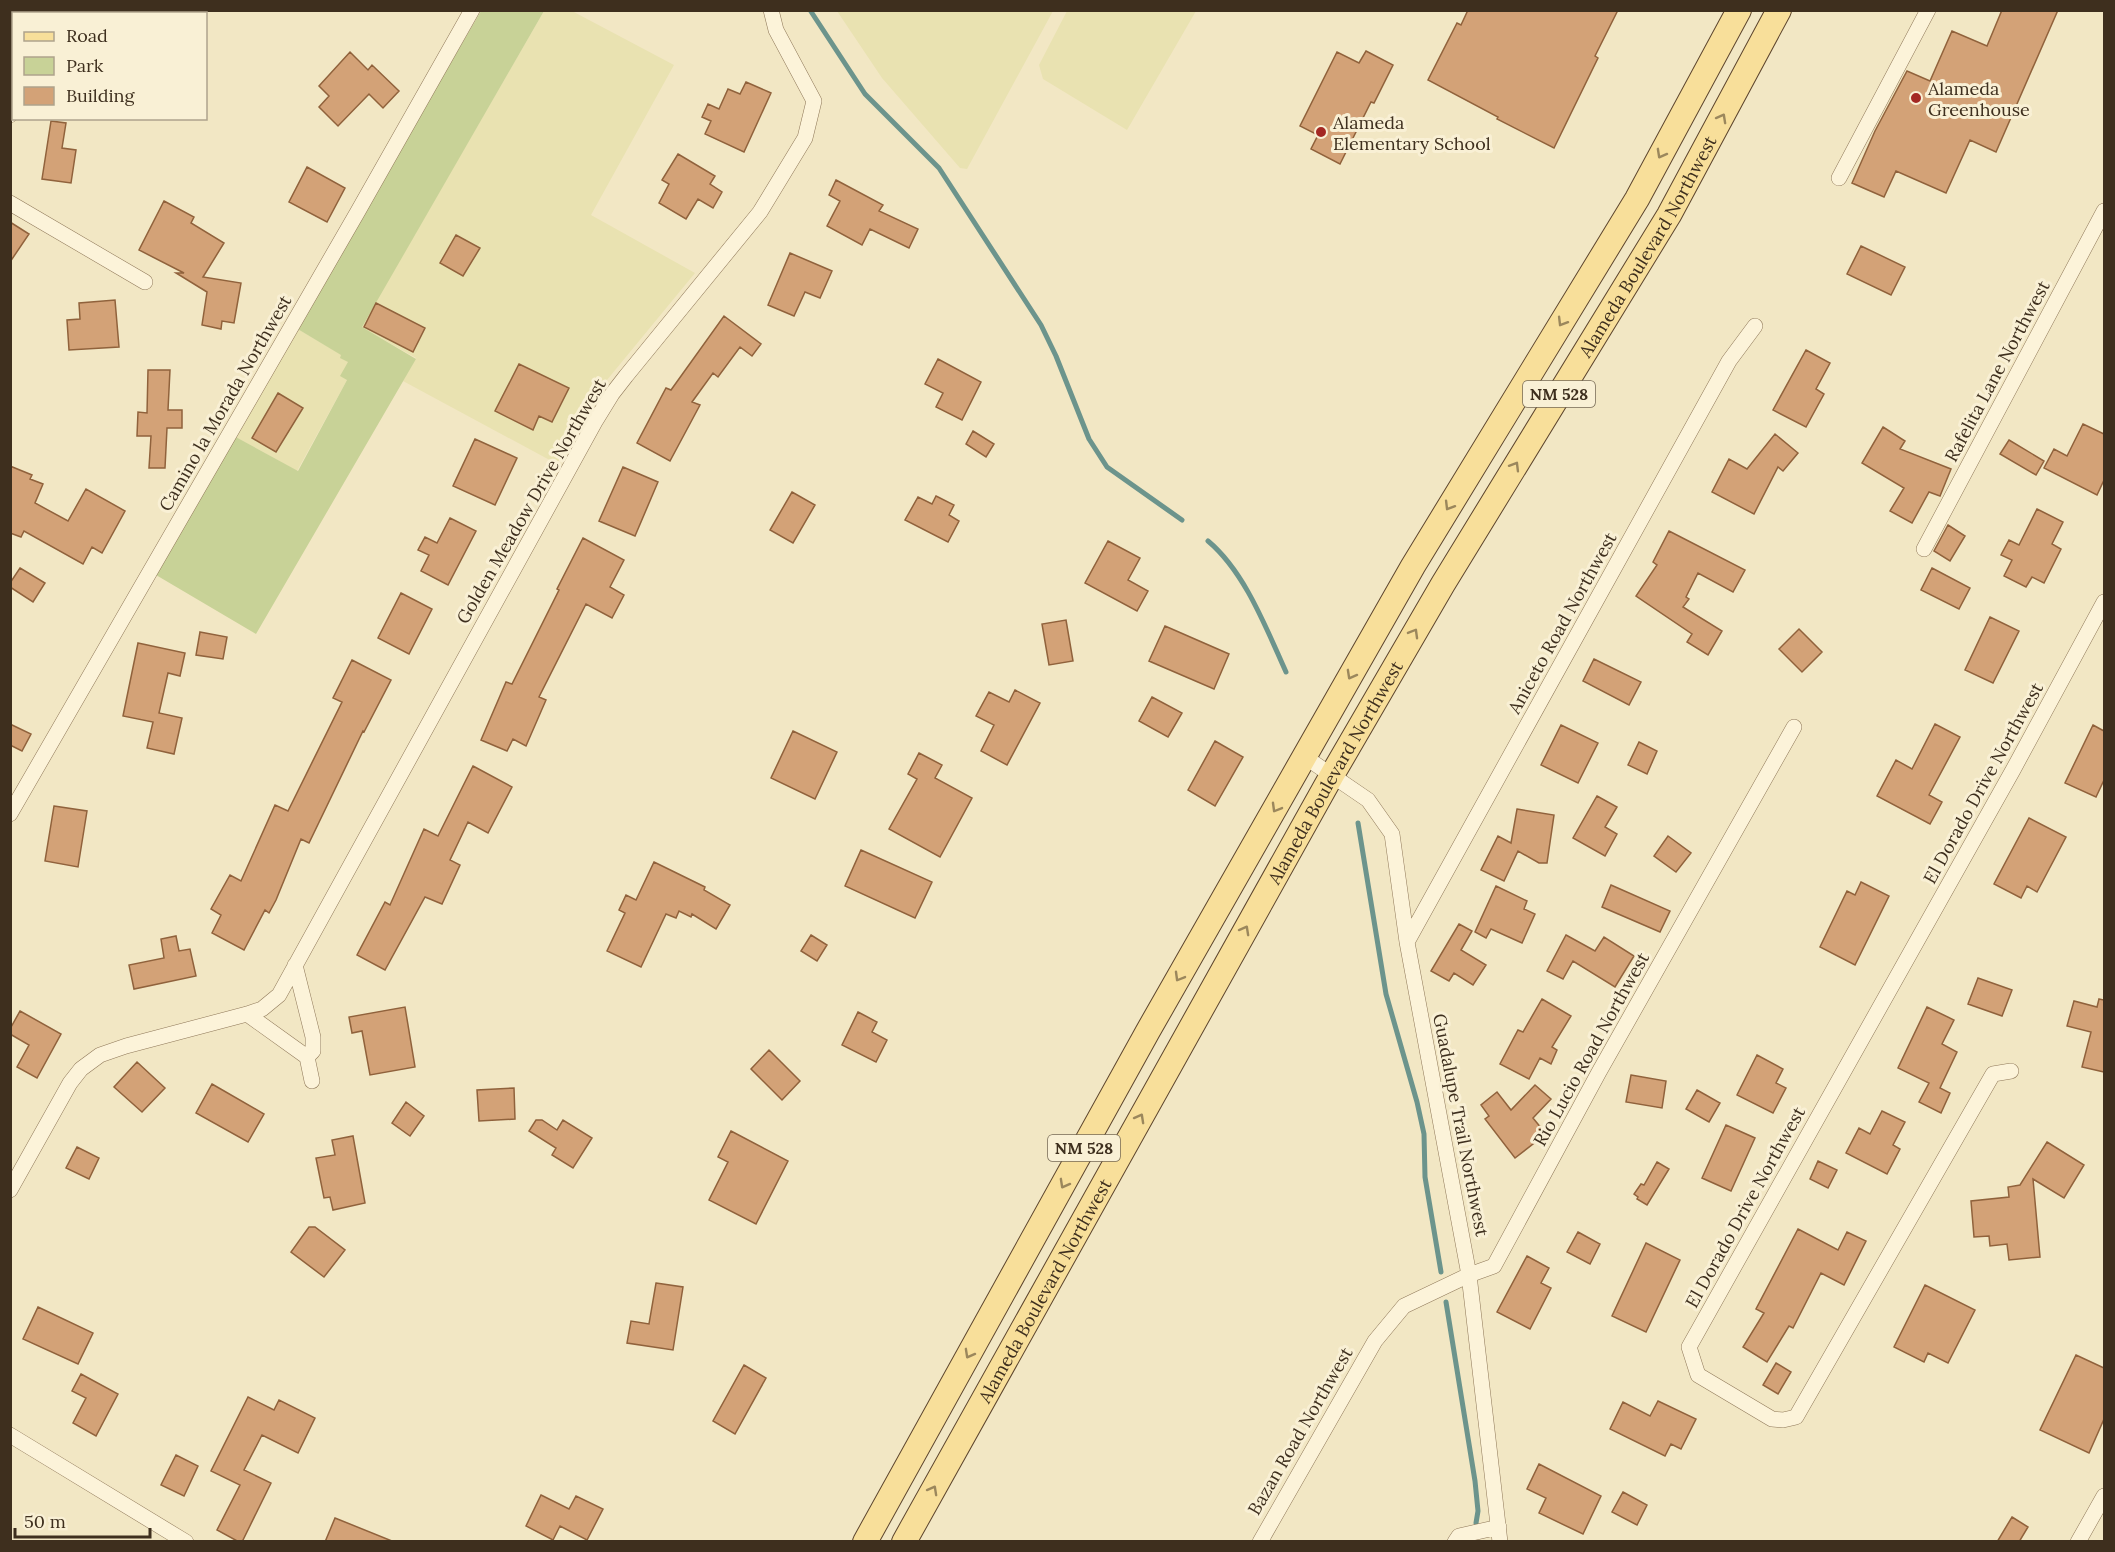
<svg xmlns="http://www.w3.org/2000/svg" width="2115" height="1552" font-family="Lora,serif">
<style>
.farmland{fill:#e9e2b1}
.green{fill:#c8d297}
.lines{fill:none;stroke-linecap:round;stroke-linejoin:round}
.stream{stroke:#6c948c;stroke-width:5}
.building{fill:#d3a277;stroke:#90623c;stroke-width:1.5}
.minor-casing{stroke:#8f7859;stroke-width:16}
.primary-casing{stroke:#5d452d;stroke-width:26}
.minor{stroke:#fcf3d9;stroke-width:15}
.primary{stroke:#f8df9a;stroke-width:24}
.oneway{stroke:#9b875c}
.poi-dot{fill:#a42823;stroke:#f9f0d5;stroke-width:2}
.labels{text-anchor:middle;dominant-baseline:central;stroke-width:6;stroke-linejoin:round;paint-order:stroke}
.shield{fill:#f9f0d5;stroke:#766955;stroke-width:1.5}
.shield-label{font-size:16px;font-weight:bold;fill:#3e2f1e}
.poi-label{font-size:18px;fill:#3e2f1e;stroke:#f9f0d5;text-anchor:start}
.street-label{font-size:18px;fill:#3e2f1e;stroke:#f9f0d5}
</style>
<rect width="100%" height="100%" fill="#f2e7c4"/>
<path class="farmland" d="M544 11H572L674 65 591 215 695 273 602 386 557 464 403 381 416 358 361 327Z
M837 11H1053L967 169 960 168 882 78Z
M1067 11H1196L1127 130 1043 79 1039 65Z
M296 328 342 355 348 362 347 380 297 471 234 436Z"/>
<path class="green" d="M481 11H544L362 327 416 359 256 634 156 575 234 436 298 471 347 380 340 376 348 362 340 358 341 355 296 328Z"/>
<g class="lines">
<path class="stream" d="M810 10 865 94 939 168 1041 325 1056 356 1089 439 1107 467 1182 520
M1208 541C1245 572 1266 628 1286 672
M1358 823 1386 994 1417 1102 1424 1134 1425 1177 1441 1272
M1446 1302 1475 1481 1478 1511 1476 1523"/>
</g>
<path class="building" d="M1468 10H1618L1595 56 1598 58 1554 148 1497 119 1498 117 1428 80 1457 23 1461 25Z
M2002 10H2058L1996 152 1970 140 1946 193 1896 171 1884 197 1852 183 1875 131 1907 71 1930 81 1952 31 1987 46Z
M1366 51 1393 65 1374 103 1371 102 1340 164 1311 149 1318 135 1300 126 1337 52 1359 63Z
M350 52 368 70 372 65 399 91 383 108 369 94 338 126 319 107 329 96 319 86Z
M746 82 771 93 744 152 705 134 711 121 702 117 708 104 719 109 728 89 740 94Z
M51 121 66 123 62 148 76 150 71 183 42 179Z
M678 154 715 176 710 184 722 192 713 208 698 199 686 219 659 203 669 184 662 180Z
M307 167 345 188 327 222 289 202Z
M836 180 883 205 879 211 918 229 909 248 870 229 862 245 827 226 840 201 829 195Z
M164 201 194 217 191 223 224 243 203 277 241 283 234 323 222 321 221 329 202 325 207 292 176 273H184L139 250Z
M10 222 29 234 10 262Z
M456 235 480 248 463 276 440 263Z
M1861 246 1905 267 1891 295 1847 274Z
M790 253 832 271 820 298 805 292 794 316 768 305Z
M115 300 119 347 69 350 67 320 80 319 79 303Z
M376 303 425 328 413 352 364 327Z
M724 316 761 344 752 356 740 347 718 377 713 373 692 402 700 405 670 461 637 443 666 388 671 390Z
M1806 350 1830 363 1816 389 1824 394 1806 427 1773 410Z
M938 359 981 382 962 420 936 407 943 393 925 384Z
M519 364 569 388 552 422 539 416 533 430 495 411Z
M148 370H170L168 410H182V428H167L165 468H149L151 436H137L138 412 147 413Z
M278 393 303 408 276 452 252 438Z
M2083 424 2104 434V480L2097 495 2044 468 2054 449 2067 456Z
M1883 427 1905 441 1900 449 1951 469 1940 496 1929 492 1912 523 1890 511 1904 488 1862 463Z
M973 431 994 444 986 457 966 444Z
M1775 434 1798 453 1783 471 1778 467 1754 514 1712 492 1729 459 1747 469Z
M475 439 517 458 495 505 453 486Z
M2009 440 2044 461 2036 475 2000 454Z
M10 466 32 475 30 479 43 484 35 503 68 521 86 489 125 511 102 553 92 547 83 564 24 531 21 537 10 533Z
M623 467 658 482 635 536 599 521Z
M792 492 815 505 793 543 770 530Z
M936 496 954 505 949 515 959 521 948 542 905 520 918 497 932 504Z
M2037 509 2063 522 2052 544 2061 549 2044 583 2032 577 2026 587 2004 576 2012 560 2001 555 2009 540 2019 545Z
M450 518 476 531 448 585 421 571 429 555 418 550 425 537 437 543Z
M1948 525 1965 536 1950 561 1934 551Z
M1669 531 1745 570 1733 592 1698 573 1686 597 1689 599 1683 607 1722 631 1708 655 1687 642 1692 634 1636 596 1657 565 1653 562Z
M583 538 624 560 610 587 624 595 612 618 586 604 539 697 546 700 526 746 513 739 507 751 481 740 506 682 512 684 559 590 557 589Z
M1108 541 1140 558 1128 580 1148 591 1137 611 1085 583Z
M20 568 45 583 33 602 10 587V583Z
M1932 568 1970 588 1959 609 1921 590Z
M401 593 432 609 409 654 378 638Z
M1990 617 2019 631 1993 683 1965 670Z
M1066 620 1073 661 1049 665 1042 624Z
M1165 626 1229 654 1214 689 1149 661Z
M1799 629 1822 652 1802 672 1779 649Z
M200 632 227 637 223 659 196 655Z
M138 643 185 653 180 676 168 673 159 713 182 718 174 754 147 748 153 722 123 716Z
M1594 659 1641 682 1629 705 1583 681Z
M352 660 391 680 364 732 363 731 309 843 301 839 276 900 269 913 265 910 244 950 212 933 221 915 211 909 230 875 241 881 275 805 288 811 342 702 333 698Z
M1015 690 1040 703 1007 765 981 751 994 725 976 716 989 692 1009 702Z
M1152 697 1182 713 1168 737 1139 721Z
M10 724 31 734 22 751 10 745Z
M1935 724 1960 737 1929 795 1942 802 1930 824 1877 796 1896 760 1912 769Z
M1561 725 1598 743 1578 783 1541 765Z
M2093 725 2104 731V780L2096 797 2065 783Z
M793 731 837 752 815 799 771 778Z
M1215 741 1243 757 1215 806 1188 790Z
M1639 742 1657 751 1647 774 1628 765Z
M919 753 942 765 935 778 972 798 940 857 889 829 917 779 908 774Z
M473 766 512 787 488 833 468 822 450 860 460 865 442 904 425 897 385 970 357 955 385 902 390 905 424 829 438 836Z
M1597 796 1617 807 1605 827 1617 834 1605 856 1573 838Z
M54 806 87 811 78 867 45 861Z
M1517 809 1554 815 1547 863H1539L1518 851 1504 881 1481 870 1498 836 1511 843Z
M2029 818 2066 837 2037 892 2027 886 2021 898 1994 884Z
M1668 836 1691 853 1676 872 1654 856Z
M861 850 932 882 915 918 845 886Z
M654 862 705 887 704 890 730 905 716 929 692 914 691 917 679 911 676 918 666 914 641 967 607 951 625 913 619 910 626 895 636 900Z
M1861 882 1889 896 1855 965 1820 947 1847 891 1855 895Z
M1611 885 1670 911 1660 932 1602 907Z
M1496 886 1527 901 1524 909 1535 914 1522 943 1491 929 1486 938 1475 932Z
M1459 924 1472 931 1461 950 1486 965 1473 985 1454 973 1449 981 1431 971Z
M811 935 827 945 817 961 801 951Z
M1566 935 1595 951 1604 937 1634 956 1615 987 1573 961 1563 979 1547 971Z
M176 936 179 951 190 949 196 976 134 989 129 965 164 958 161 939Z
M1978 978 2012 990 2002 1016 1968 1004Z
M1542 999 1571 1016 1552 1047 1557 1050 1551 1064 1540 1058 1529 1079 1500 1064 1518 1030 1523 1032Z
M2099 999 2104 1000V1072L2082 1067 2091 1032 2067 1026 2074 1001 2097 1007Z
M405 1007 415 1067 370 1075 362 1031 352 1033 349 1017Z
M1927 1007 1954 1020 1942 1044 1957 1052 1940 1088 1950 1093 1941 1113 1919 1102 1929 1083 1898 1068Z
M20 1011 61 1034 37 1078 17 1067 29 1045 10 1034V1029Z
M858 1012 877 1022 872 1032 887 1040 876 1062 842 1045Z
M769 1050 800 1081 782 1100 751 1069Z
M1757 1055 1783 1069 1776 1083 1786 1088 1773 1113 1737 1095Z
M137 1062 165 1088 142 1112 114 1087Z
M1631 1075 1666 1081 1662 1108 1626 1102Z
M212 1084 264 1114 248 1142 196 1113Z
M1535 1085 1551 1099 1533 1118 1546 1134 1515 1158 1485 1119 1489 1116 1481 1105 1497 1092 1511 1110Z
M514 1088 515 1119 479 1121 477 1090Z
M1697 1090 1720 1103 1709 1122 1686 1109Z
M406 1102 424 1116 410 1136 392 1123Z
M1882 1111 1905 1122 1893 1145 1900 1149 1887 1174 1846 1153 1859 1128 1870 1134Z
M536 1120H542L557 1130 563 1120 592 1138 573 1168 552 1155 556 1148 529 1131Z
M1726 1125 1755 1138 1731 1191 1702 1178Z
M731 1131 788 1161 756 1224 709 1200 728 1162 718 1157Z
M353 1136 365 1203 333 1210 330 1197 324 1198 316 1158 335 1155 332 1140Z
M2047 1142 2084 1165 2064 1198 2033 1179 2040 1257 2009 1260 2007 1244 1990 1246 1989 1236 1974 1237 1971 1201 2009 1197 2008 1187 2020 1185Z
M77 1147 99 1158 89 1179 66 1168Z
M1818 1161 1837 1170 1828 1188 1810 1179Z
M1657 1162 1669 1169 1647 1205 1637 1199 1638 1197 1634 1194 1641 1184 1644 1185Z
M309 1227H315L345 1250 324 1277 291 1252Z
M1798 1229 1838 1250 1847 1232 1866 1241 1844 1285 1821 1273 1793 1328 1789 1326 1767 1362 1743 1347 1764 1313 1756 1309Z
M1578 1232 1600 1244 1590 1264 1567 1252Z
M1646 1243 1680 1260 1646 1332 1612 1316Z
M1527 1256 1549 1268 1541 1283 1551 1288 1530 1329 1497 1312Z
M656 1283 683 1287 673 1350 627 1343 631 1321 649 1324Z
M1925 1285 1975 1310 1948 1363 1928 1353 1924 1362 1894 1347Z
M38 1307 93 1333 78 1364 23 1339Z
M2076 1355 2104 1368V1419L2089 1453 2040 1430Z
M1776 1363 1791 1372 1778 1394 1763 1385Z
M744 1365 766 1378 735 1434 713 1421Z
M81 1374 118 1394 96 1436 73 1423 86 1398 72 1391Z
M248 1397 274 1410 279 1400 315 1418 298 1453 262 1435 244 1470 271 1483 242 1542H239L217 1530 240 1485 211 1471Z
M1658 1401 1696 1419 1681 1449 1671 1444 1665 1456 1610 1429 1623 1402 1650 1416Z
M176 1455 198 1466 184 1496 161 1485Z
M1539 1464 1601 1496 1583 1534 1539 1513 1546 1498 1527 1489Z
M1623 1492 1647 1505 1637 1525 1612 1512Z
M541 1495 569 1509 576 1496 603 1509 587 1540 560 1526 553 1540 526 1526Z
M2012 1517 2028 1527 2019 1542H1997Z
M335 1518 392 1541V1542H325Z"/>
<g class="lines">
<g class="minor-casing">
<path id="minor" d="M68 14 70 10
M10 115 14 110
M1839 178 1928 10
M10 203 145 282
M1924 549 2104 211
M1305 757 1368 800 1392 834 1407 942 1469 1275 1500 1542
M10 814 357 213 472 10
M1407 942 1729 361 1755 326
M295 965 313 1037V1051L307 1057
M247 1014 307 1057 312 1081
M2011 1071 1993 1074 1796 1417 1783 1420 1772 1419 1698 1375 1689 1347 2013 770 2104 602
M10 1190 70 1083 81 1069 100 1055 126 1046 247 1014 262 1009 279 995 596 420 612 394 626 376 760 212 805 138 814 101 776 30 771 10
M10 1435 186 1542
M1260 1542 1375 1341 1404 1306 1469 1275 1494 1266 1599 1072 1794 727
M1455 1542 1459 1536 1499 1527
M2078 1542 2104 1496"/>
</g>
<g class="primary-casing">
<g id="primary">
<path d="M865 1542 1148 1031 1413 566 1637 199 1739 10"/>
<path id="s1" d="M904 1542 1332 775 1443 584 1669 215 1779 10"/>
</g>
</g>
<use href="#minor" class="minor"/>
<use href="#primary" class="primary"/>
</g>
<defs><path id="oneway-chevron" d="M-2-3.5L2.5 0L-2 3.5" fill="none" stroke-width="1.6" stroke-linecap="round" stroke-linejoin="round" transform="scale(1.5)"/></defs>
<g class="oneway">
<use href="#oneway-chevron" transform="translate(1722 118) rotate(-61)"/>
<use href="#oneway-chevron" transform="translate(1661 154) rotate(119)"/>
<use href="#oneway-chevron" transform="translate(1562 322) rotate(121)"/>
<use href="#oneway-chevron" transform="translate(1515 466) rotate(-59)"/>
<use href="#oneway-chevron" transform="translate(1449 506) rotate(121)"/>
<use href="#oneway-chevron" transform="translate(1414 633) rotate(-60)"/>
<use href="#oneway-chevron" transform="translate(1351 675) rotate(119)"/>
<use href="#oneway-chevron" transform="translate(1276 808) rotate(120)"/>
<use href="#oneway-chevron" transform="translate(1245 930) rotate(-61)"/>
<use href="#oneway-chevron" transform="translate(1179 977) rotate(120)"/>
<use href="#oneway-chevron" transform="translate(1140 1118) rotate(-61)"/>
<use href="#oneway-chevron" transform="translate(1064 1184) rotate(119)"/>
<use href="#oneway-chevron" transform="translate(969 1354) rotate(119)"/>
<use href="#oneway-chevron" transform="translate(933 1490) rotate(-61)"/>
</g>
<g class="poi-dot">
<circle cx="1916" cy="98" r="6"/>
<circle cx="1321" cy="132" r="6"/>
</g>
<g class="labels">
<g class="shield">
<rect x="1523" y="381" width="72" height="26" rx="4.5"/>
<rect x="1048" y="1135" width="72" height="26" rx="4.5"/>
</g>
<g class="shield-label">
<text x="1559" y="394">NM 528</text>
<text x="1084" y="1148">NM 528</text>
</g>
<g class="poi-label">
<text x="1928" y="88">Alameda<tspan x="1928" dy="21">Greenhouse</tspan></text>
<text x="1333" y="122">Alameda<tspan x="1333" dy="21">Elementary School</tspan></text>
</g>
<g class="street-label">
<text stroke="none"><textPath href="#s1" startOffset="1494">Alameda Boulevard Northwest</textPath></text>
<text transform="translate(1997 371) rotate(-62)">Rafelita Lane Northwest</text>
<text transform="translate(225 403) rotate(-60)">Camino la Morada Northwest</text>
<text transform="translate(531 501) rotate(-60)">Golden Meadow Drive Northwest</text>
<text transform="translate(1562 623) rotate(-61)">Aniceto Road Northwest</text>
<text stroke="none"><textPath href="#s1" startOffset="882">Alameda Boulevard Northwest</textPath></text>
<text transform="translate(1983 783) rotate(-61)">El Dorado Drive Northwest</text>
<text transform="translate(1591 1049) rotate(-61)">Rio Lucio Road Northwest</text>
<text transform="translate(1461 1125) rotate(79)">Guadalupe Trail Northwest</text>
<text transform="translate(1745 1207) rotate(-61)">El Dorado Drive Northwest</text>
<text stroke="none"><textPath href="#s1" startOffset="288">Alameda Boulevard Northwest</textPath></text>
<text transform="translate(1300 1431) rotate(-60)">Bazan Road Northwest</text>
</g>
</g>
<rect width="2115" height="1552" fill="none" stroke="#3e2f1e" stroke-width="24"/>
<rect x="12" y="12" width="195" height="108" fill="#f9f0d5" stroke="#aea38c" stroke-width="1.5"/>
<rect x="24" y="32" width="30" height="9" fill="#f8df9a" stroke="#aea38c" stroke-width="1.5"/>
<text x="66" y="42" font-size="18" fill="#3e2f1e">Road</text>
<rect x="24" y="57" width="30" height="18" fill="#c8d297" stroke="#aea38c" stroke-width="1.5"/>
<text x="66" y="72" font-size="18" fill="#3e2f1e">Park</text>
<rect x="24" y="87" width="30" height="18" fill="#d3a277" stroke="#aea38c" stroke-width="1.5"/>
<text x="66" y="102" font-size="18" fill="#3e2f1e">Building</text>
<path d="M15 1528v9h135v-9" fill="none" stroke="#3e2f1e" stroke-width="3"/>
<text x="24" y="1528" font-size="18" fill="#3e2f1e" stroke="#f9f0d5" stroke-width="4.5" paint-order="stroke">50 m</text>
</svg>
